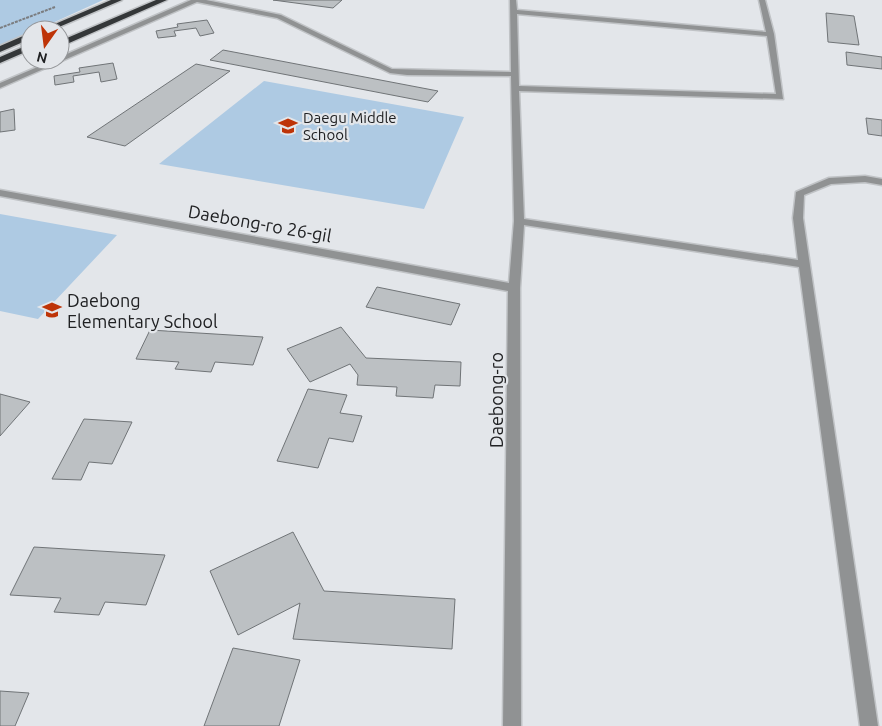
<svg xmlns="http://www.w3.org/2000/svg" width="882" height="726" font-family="Ubuntu,sans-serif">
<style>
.green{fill:#aecae3}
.building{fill:#bcc0c3;stroke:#707477}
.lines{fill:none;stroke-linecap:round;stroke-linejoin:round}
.minor-casing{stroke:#c0c3c6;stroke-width:3}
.highway-casing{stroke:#c0c3c6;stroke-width:3}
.path{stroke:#7b7d80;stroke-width:2;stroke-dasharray:3 1;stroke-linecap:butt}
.minor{fill:#909293;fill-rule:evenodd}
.highway{fill:#343739;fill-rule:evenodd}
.labels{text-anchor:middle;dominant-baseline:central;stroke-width:4.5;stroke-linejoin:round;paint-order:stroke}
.far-poi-label{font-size:15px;fill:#202123;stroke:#e3e6ea;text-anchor:start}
.street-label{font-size:18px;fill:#202123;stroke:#e3e6ea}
.poi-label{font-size:18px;fill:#202123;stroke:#e3e6ea;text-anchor:start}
</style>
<rect width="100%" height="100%" fill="#e3e6ea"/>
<path class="green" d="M0 0H103L37 30H30V34L0 49Z
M264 81 464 117 424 209 159 164Z
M0 214 117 235 38 319 0 311Z"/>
<path class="building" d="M273 0H342L333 8Z
M826 13 854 16 859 45 828 42Z
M207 20 214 33 200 36 196 28 174 31 176 36 158 38 156 31 178 27 177 24Z
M223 50 438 91 428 102 210 60Z
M846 52 882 57V69L847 65Z
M113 63 117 79 101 82 99 72 73 76 74 82 55 85 54 76 80 72 79 68Z
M196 64 230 71 125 146 87 137Z
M14 109 15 130 0 132V112Z
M866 118 882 120V136L868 134Z
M377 287 460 304 451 325 366 307Z
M341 327 366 358 461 362 460 386 435 385 433 398 396 396 397 387 357 385 358 375 350 364 310 382 287 349Z
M150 330 263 337 253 365 215 362 211 372 175 369 179 362 136 359Z
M308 389 347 395 340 413 362 416 353 442 329 438 318 468 277 461Z
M0 394 30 402 0 436Z
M84 419 132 422 112 464 89 462 81 480 52 479Z
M293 532 324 591 455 599 452 649 293 639 300 603 238 635 210 571Z
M34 547 165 555 146 605 105 602 99 615 54 612 61 598 10 595Z
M233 648 300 660 279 726H204Z
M0 691 29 693 15 726H0Z"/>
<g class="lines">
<g class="minor-casing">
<path id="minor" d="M191 0H206L281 15 392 69 511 72 510 0H516L517 10 766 32 759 0H765L774 34 783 99 519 91 524 219 798 260 793 218 796 192 829 178 865 176 882 179V185L865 182 831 184 804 195 803 218 878 726H860L799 267 524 225 520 288 521 726H503L508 291 0 196V190L509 283 514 221 511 76 407 75 390 73 277 18 197 2 0 88V83L54 60H60V57ZM517 14 767 36 776 94 519 86Z"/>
</g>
<g class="highway-casing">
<path id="highway" d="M111 0H122L52 30H41Z
M156 0H167L60 47V41Z
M30 33V39L0 52V46Z
M30 44V50L0 63V57Z"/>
</g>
<path class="path" d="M0 28 55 7"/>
<use href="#minor" class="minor"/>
<use href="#highway" class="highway"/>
</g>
<defs>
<g id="school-bare" transform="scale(1.5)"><path d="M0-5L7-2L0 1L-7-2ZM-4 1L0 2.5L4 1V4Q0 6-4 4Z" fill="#be3408" stroke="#e3e6ea" stroke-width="2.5" paint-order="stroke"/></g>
</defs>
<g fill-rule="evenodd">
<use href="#school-bare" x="288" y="126"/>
<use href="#school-bare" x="52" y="310"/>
</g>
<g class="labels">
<g class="far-poi-label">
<text x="303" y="117">Daegu Middle<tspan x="303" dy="17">School</tspan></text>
</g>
<g class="street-label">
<text transform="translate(260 223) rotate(10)">Daebong-ro 26-gil</text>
<text transform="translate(496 400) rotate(-90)">Daebong-ro</text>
</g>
<g class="poi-label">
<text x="67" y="300">Daebong<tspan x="67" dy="21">Elementary School</tspan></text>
</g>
</g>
<g transform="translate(45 45) rotate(194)"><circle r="24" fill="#e3e6ea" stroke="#95979a"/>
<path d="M0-4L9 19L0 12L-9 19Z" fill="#be3408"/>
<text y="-8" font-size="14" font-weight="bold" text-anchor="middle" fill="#202123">N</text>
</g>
</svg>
